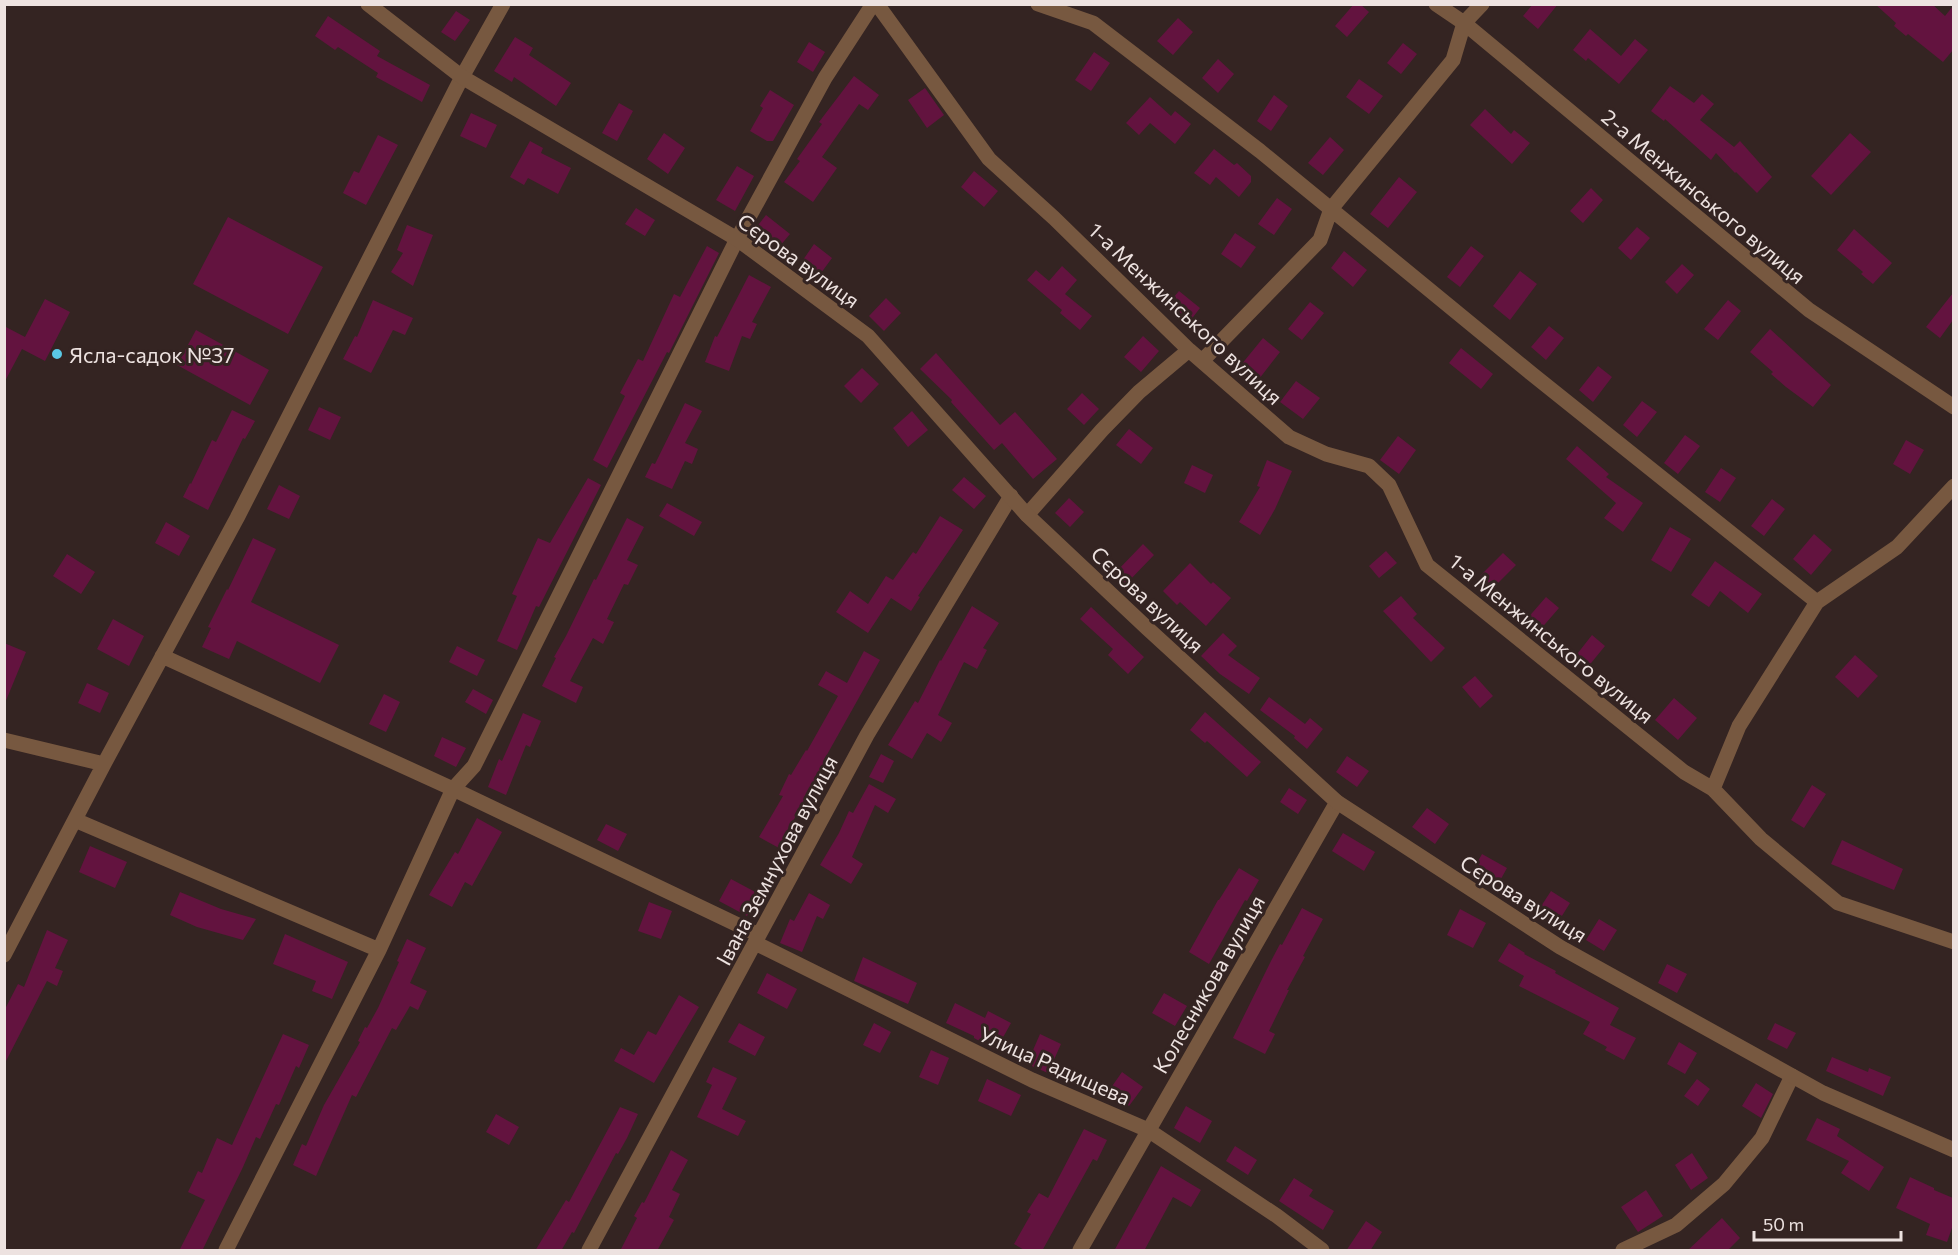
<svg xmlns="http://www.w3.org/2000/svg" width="1958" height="1255" font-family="Commissioner,sans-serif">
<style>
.building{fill:#63133f}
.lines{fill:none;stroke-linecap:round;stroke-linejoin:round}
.minor{stroke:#775840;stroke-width:15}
.tertiary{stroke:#775840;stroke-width:15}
.poi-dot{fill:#5ac8e5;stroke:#342422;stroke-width:2}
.labels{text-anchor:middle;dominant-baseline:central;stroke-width:6;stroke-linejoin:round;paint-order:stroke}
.street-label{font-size:21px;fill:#ede2e0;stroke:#342422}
.poi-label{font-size:21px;fill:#ede2e0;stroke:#342422;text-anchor:start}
</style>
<rect width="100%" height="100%" fill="#342422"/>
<path class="building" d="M1354 4H1360L1369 12 1347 37 1335 26Z
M1533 4H1558L1538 29 1523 16Z
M1875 4H1932L1945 16 1953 6V50L1943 62 1908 34 1906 36 1894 26 1896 23Z
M456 11 470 20 455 41 441 32Z
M328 16 380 51 377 56 430 85 422 102 376 77 378 73 338 47 335 50 315 36Z
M1178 18 1193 32 1173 55 1157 41Z
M1590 29 1621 56 1635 39 1648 50 1619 84 1588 58 1586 61 1573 50Z
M515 37 533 48 529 55 571 83 556 106 514 77 512 82 494 71Z
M809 42 825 52 813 72 797 62Z
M1403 43 1417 54 1401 74 1387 63Z
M1094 52 1110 63 1091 91 1075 80Z
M1218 59 1234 74 1218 93 1202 78Z
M854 76 879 95 868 110 859 104 822 157 837 168 813 202 784 182 800 161 797 159 822 124 819 122Z
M1359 79 1383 96 1369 114 1346 97Z
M1670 86 1694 103 1702 94 1714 104 1700 120 1734 147 1740 141 1772 177 1757 193 1736 172 1735 173 1716 153 1711 160 1665 119 1664 121 1651 111Z
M925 88 944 115 927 128 908 100Z
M770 90 794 105 773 141H767L750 131 763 108 760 106Z
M1274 95 1288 106 1271 131 1257 121Z
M1150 97 1171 116 1175 111 1191 124 1175 144 1150 123 1139 135 1126 123Z
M619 103 633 111 617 141 602 133Z
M1485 109 1511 134 1514 130 1530 143 1512 164 1470 125Z
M471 113 497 125 486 148 460 136Z
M664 133 685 148 668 174 647 159Z
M1850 133 1871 152 1831 195 1811 176Z
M378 135 398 145 366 205 343 193 354 171 359 173Z
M1330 137 1344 150 1323 175 1308 163Z
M530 141 543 148 541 153 571 168 558 194 528 178 524 185 510 177Z
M1214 149 1234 165 1237 163 1251 176V182L1239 197 1216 177 1210 185 1194 173Z
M737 166 754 176 735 211 716 200Z
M974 171 998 191 984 207 961 187Z
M1399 177 1417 192 1388 228 1370 214Z
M1591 188 1603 200 1583 223 1570 211Z
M1277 198 1292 209 1274 235 1258 224Z
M636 208 655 220 645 236 625 224Z
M766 215 790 234 779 247 756 228Z
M228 217 323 267 288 334 193 284Z
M407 225 433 235 413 286 391 272 403 253 397 250Z
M1637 227 1650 238 1631 260 1618 248Z
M1854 229 1892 263 1873 284 1861 274 1863 272 1837 250Z
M1235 233 1256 247 1241 268 1221 254Z
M814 244 832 258 821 273 803 260Z
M707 246 719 253 669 353 667 352 607 468 593 460 625 396 620 393 638 359 643 361 674 294 680 297Z
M1471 246 1484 256 1460 287 1447 277Z
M1344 251 1367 270 1353 287 1331 268Z
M1682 264 1694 275 1677 294 1665 282Z
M1062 266 1077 280 1065 294 1092 316 1080 330 1060 313 1062 310 1027 280 1036 270 1049 281Z
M1520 271 1537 284 1510 320 1493 306Z
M749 275 771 287 752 322 757 324 750 339 742 336 729 371 705 362 715 336 717 337Z
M1179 291 1200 308 1190 321 1169 303Z
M1953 293V320L1940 338 1926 327Z
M886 298 901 313 884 331 869 316Z
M45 299 70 312 45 361 22 349 4 383V326L25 337Z
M373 300 413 318 405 335 393 330 371 373 343 359 355 336 357 337Z
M1728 300 1741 311 1718 340 1704 329Z
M1310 302 1324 313 1302 340 1288 329Z
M1549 326 1564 338 1546 360 1531 347Z
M1770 329 1831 385 1813 407 1786 387 1771 374 1773 372 1750 352Z
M196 330 269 370 250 405 177 365Z
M1143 336 1159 351 1141 372 1124 357Z
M1263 338 1280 352 1259 379 1241 365Z
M1461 348 1493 374 1481 389 1449 363Z
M936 353 1000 425 1015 412 1057 459 1033 479 1002 443 994 450 951 402 952 400 920 369Z
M1598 366 1612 377 1593 402 1579 390Z
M862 368 879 384 861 403 844 386Z
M1296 381 1320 398 1303 419 1280 402Z
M1082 393 1099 409 1084 425 1067 409Z
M1642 401 1657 412 1637 437 1623 425Z
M685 403 702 411 685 443 698 449 692 464 685 461 672 489 645 477 652 463 655 464Z
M319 407 341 417 330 440 308 430Z
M232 410 255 421 245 439 243 438 208 510 183 497 190 483 191 484 212 440 216 442Z
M912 411 928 430 908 447 893 428Z
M1129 429 1153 448 1141 464 1116 445Z
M1685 435 1700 446 1678 474 1664 463Z
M1398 436 1416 450 1399 474 1380 460Z
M1906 440 1924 450 1910 474 1893 464Z
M1577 446 1609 474 1606 477 1643 503 1623 532 1604 518 1616 503 1566 459Z
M1267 460 1292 471 1275 509 1260 535 1239 522 1260 487 1257 486Z
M1192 465 1213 475 1205 493 1184 483Z
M1721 468 1736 478 1720 502 1705 492Z
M964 477 986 496 974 509 952 490Z
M588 478 601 485 539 607 536 606 517 650 497 641 517 596 512 594 538 538 550 543Z
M279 485 300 496 289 519 267 509Z
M1069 498 1084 512 1070 527 1055 513Z
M1772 499 1785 509 1764 536 1751 526Z
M667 503 702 522 694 536 659 516Z
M940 516 963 530 918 596 920 597 911 611 891 598 868 633 836 612 850 591 868 604 886 576 893 580 913 552 916 554Z
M627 518 644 527 627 560 638 565 628 585 624 584 607 619 614 622 603 644 593 638 570 681 583 687 576 703 542 686 556 658 554 657 566 636 594 579 596 580Z
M166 522 190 536 179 556 155 543Z
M1670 527 1691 539 1671 572 1651 560Z
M1814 534 1832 550 1811 575 1793 559Z
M253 538 276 549 251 602 339 645 320 683 237 641 229 659 202 647 211 628 208 627 227 589 228 590Z
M1143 544 1154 555 1126 584 1115 573Z
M1386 551 1397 563 1379 578 1369 566Z
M1503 553 1516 565 1493 588 1480 576Z
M67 554 95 572 81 594 53 576Z
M1715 561 1762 594 1748 613 1720 591 1709 607 1691 595Z
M1190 563 1211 584 1213 582 1231 598 1206 626 1180 602 1177 605 1163 591Z
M1401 596 1417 614 1413 618 1445 648 1431 662 1383 611Z
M1546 597 1559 608 1539 631 1526 620Z
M972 606 999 623 983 648 987 650 977 669 964 662 938 715 952 723 941 742 927 733 912 759 888 745 915 701 918 703 940 660 941 661Z
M1091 607 1144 657 1128 674 1108 655 1113 649 1080 619Z
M113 619 144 636 129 666 97 649Z
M1223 633 1237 646 1228 655 1260 678 1249 694 1220 674 1201 656Z
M1592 635 1605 646 1587 668 1574 658Z
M4 643 26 652 5 703H4Z
M457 646 485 660 477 676 449 662Z
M864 651 880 660 824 760 826 762 816 777 779 848 759 837 783 796 779 795 789 774 791 775 806 750 807 751 838 696 818 685 826 671 847 683Z
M1855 655 1878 676 1858 698 1835 677Z
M1475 676 1493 696 1480 708 1462 687Z
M87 683 109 693 100 713 78 703Z
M473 689 493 700 486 714 465 702Z
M384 694 400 702 386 732 369 724Z
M1269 697 1305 724 1310 718 1323 729 1307 749 1294 738 1295 736 1260 710Z
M1674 698 1697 718 1678 740 1655 720Z
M1205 712 1261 762 1247 777 1207 741 1205 743 1190 730Z
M523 713 541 721 530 747 526 745 506 795 488 787 499 759 502 761Z
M442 737 466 748 456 767 434 756Z
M881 754 894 761 883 783 869 777Z
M1347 756 1369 771 1357 787 1336 772Z
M869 784 896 799 888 813 875 805 852 857 863 864 851 884 820 865 839 833 849 811 853 813Z
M1812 785 1826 794 1804 828 1791 820Z
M1289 788 1307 800 1298 814 1280 802Z
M1427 808 1449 824 1435 844 1412 827Z
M477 818 502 832 472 886 465 882 452 907 429 895 455 852 458 854Z
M606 824 627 834 618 851 597 840Z
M1343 833 1375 852 1364 871 1332 851Z
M1842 840 1903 869 1894 890 1831 864Z
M90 846 127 862 115 888 79 872Z
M1482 854 1507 868 1497 886 1472 872Z
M1239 868 1259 880 1247 901 1245 900 1209 964 1189 952 1218 900H1219Z
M731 879 759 894 747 916 719 901Z
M1551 891 1570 903 1555 927 1536 914Z
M180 892 221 909 256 919 243 940 197 927 170 915Z
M809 893 830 905 823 919 817 916 802 952 780 943 790 919 794 921Z
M649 902 672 911 661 939 638 931Z
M1302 908 1323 919 1303 956 1305 957 1287 990H1289L1269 1031 1275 1034 1265 1054 1233 1038 1271 961 1280 944 1282 945Z
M1460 909 1486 923 1473 948 1447 935Z
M1599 919 1617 930 1604 951 1586 940Z
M47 930 68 940 55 968 63 971 57 986 47 981 4 1065V1011L18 984 24 987Z
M285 934 348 962 332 999 312 991 316 981 273 964Z
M407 939 426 948 410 983 427 991 418 1010 410 1006 396 1030 392 1028 356 1097 352 1095 316 1176 293 1165 302 1144 306 1146 324 1105 360 1042 358 1041 365 1027 367 1028 378 1008 399 962 397 961Z
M1509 943 1525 953 1524 954 1556 971 1555 973 1619 1008 1610 1025 1636 1038 1624 1060 1605 1050 1607 1047 1583 1034 1590 1022 1519 986 1524 976 1498 961Z
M863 957 917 983 908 1004 854 981Z
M1667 964 1687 974 1677 993 1658 983Z
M767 973 797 989 787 1009 757 993Z
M1164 993 1187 1006 1175 1026 1152 1013Z
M679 995 699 1007 654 1083 614 1061 621 1048 634 1055 648 1031 656 1035Z
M955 1003 985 1018 988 1011 1011 1023 996 1050 974 1038V1036L946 1023Z
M739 1023 765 1037 755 1056 728 1042Z
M874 1023 891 1032 880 1053 863 1045Z
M1775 1023 1796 1033 1787 1049 1767 1039Z
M283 1034 309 1045 299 1068 296 1066 279 1105 276 1104 260 1139 256 1137 243 1167 202 1251H179L205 1200 188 1192 198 1171 202 1173 217 1138 232 1145Z
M1040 1034 1061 1044 1048 1073 1027 1064Z
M1679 1042 1697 1053 1685 1074 1667 1064Z
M931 1050 949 1058 938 1085 919 1077Z
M1832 1057 1868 1072 1869 1068 1891 1077 1883 1096 1826 1071Z
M713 1067 737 1078 722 1109 746 1121 738 1136 697 1117 712 1085 706 1082Z
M1122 1072 1143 1087 1129 1106 1108 1092Z
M987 1079 1021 1095 1011 1116 978 1101Z
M1697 1079 1710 1089 1698 1106 1684 1096Z
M1756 1083 1773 1094 1761 1118 1742 1106Z
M1186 1106 1212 1121 1200 1143 1174 1128Z
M620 1107 638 1114 627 1138 618 1154 616 1153 574 1233 572 1232 561 1251H535L566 1200 569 1202Z
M496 1114 519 1127 509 1145 486 1132Z
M1817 1118 1840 1129 1837 1136 1884 1167 1869 1191 1841 1173 1849 1161 1806 1140Z
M1084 1129 1107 1140 1097 1161 1093 1159 1042 1251H1026L1014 1244 1031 1214 1027 1212 1039 1193 1048 1198Z
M1235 1146 1257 1160 1248 1175 1226 1161Z
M671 1150 688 1160 672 1190 680 1194 669 1217 674 1220 657 1251H620L637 1218 634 1216 642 1202 644 1203Z
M1692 1153 1708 1178 1691 1190 1675 1165Z
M1161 1166 1201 1190 1191 1207 1173 1197 1144 1251H1114Z
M1910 1177 1934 1188V1190L1953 1198V1225L1947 1242 1926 1235 1930 1224 1896 1208Z
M1294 1178 1313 1190 1309 1196 1334 1211 1323 1230 1279 1201Z
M1646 1190 1663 1216 1638 1232 1621 1207Z
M1722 1218 1740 1238 1727 1251H1687Z
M1366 1221 1382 1232 1370 1251H1346Z"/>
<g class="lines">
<path class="minor" d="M877 4 989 159 1054 218 1189 350 1289 437 1326 454 1369 466 1389 485 1427 565 1684 772 1713 789 1761 839 1838 903 1954 942
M1038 4 1093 23 1260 151 1532 374 1817 602
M1436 4 1464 23 1809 310 1954 407
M1202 361 1320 240 1331 209 1453 60 1464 23 1482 4
M1027 515 1102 430 1139 392 1189 350
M162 656 453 789 759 935
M4 740 104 764
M1713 789 1739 726 1817 602 1897 547 1954 486
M75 820 379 950
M755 943 1032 1080 1148 1130 1277 1216 1322 1250
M4 955 104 764 237 518 462 77 503 4
M226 1250 379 950 453 789 474 766 737 239 825 78 873 4
M589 1250 867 735 1011 496
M1080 1250 1337 802
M1623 1250 1676 1225 1724 1184 1762 1138 1792 1076"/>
<path class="tertiary" d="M368 4 462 77 737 239 868 336 1027 515 1147 628 1337 802 1560 947 1823 1093 1954 1150"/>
</g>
<circle class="poi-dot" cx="57" cy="354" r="6"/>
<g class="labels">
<g class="street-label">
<text transform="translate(1704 196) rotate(40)">2-а Менжинського вулиця</text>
<text transform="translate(799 260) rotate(36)">Сєрова вулиця</text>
<text transform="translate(1186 313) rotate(43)">1-а Менжинського вулиця</text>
<text transform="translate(1148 599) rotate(43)">Сєрова вулиця</text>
<text transform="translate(1552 638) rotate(39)">1-а Менжинського вулиця</text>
<text transform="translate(776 860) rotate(-62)">Івана Земнухова вулиця</text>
<text transform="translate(1524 898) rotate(32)">Сєрова вулиця</text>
<text transform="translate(1208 984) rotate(-60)">Колесникова вулиця</text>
<text transform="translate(1055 1065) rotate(24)">Улица Радищева</text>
</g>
<g class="poi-label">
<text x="69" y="354">Ясла-садок №37</text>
</g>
</g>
<rect width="1958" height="1255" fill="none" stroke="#ede2e0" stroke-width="12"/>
<path d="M1754 1231v9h147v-9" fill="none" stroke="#ede2e0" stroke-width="3"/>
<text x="1763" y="1231" font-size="18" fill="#ede2e0" stroke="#342422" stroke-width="4.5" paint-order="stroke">50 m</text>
</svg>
